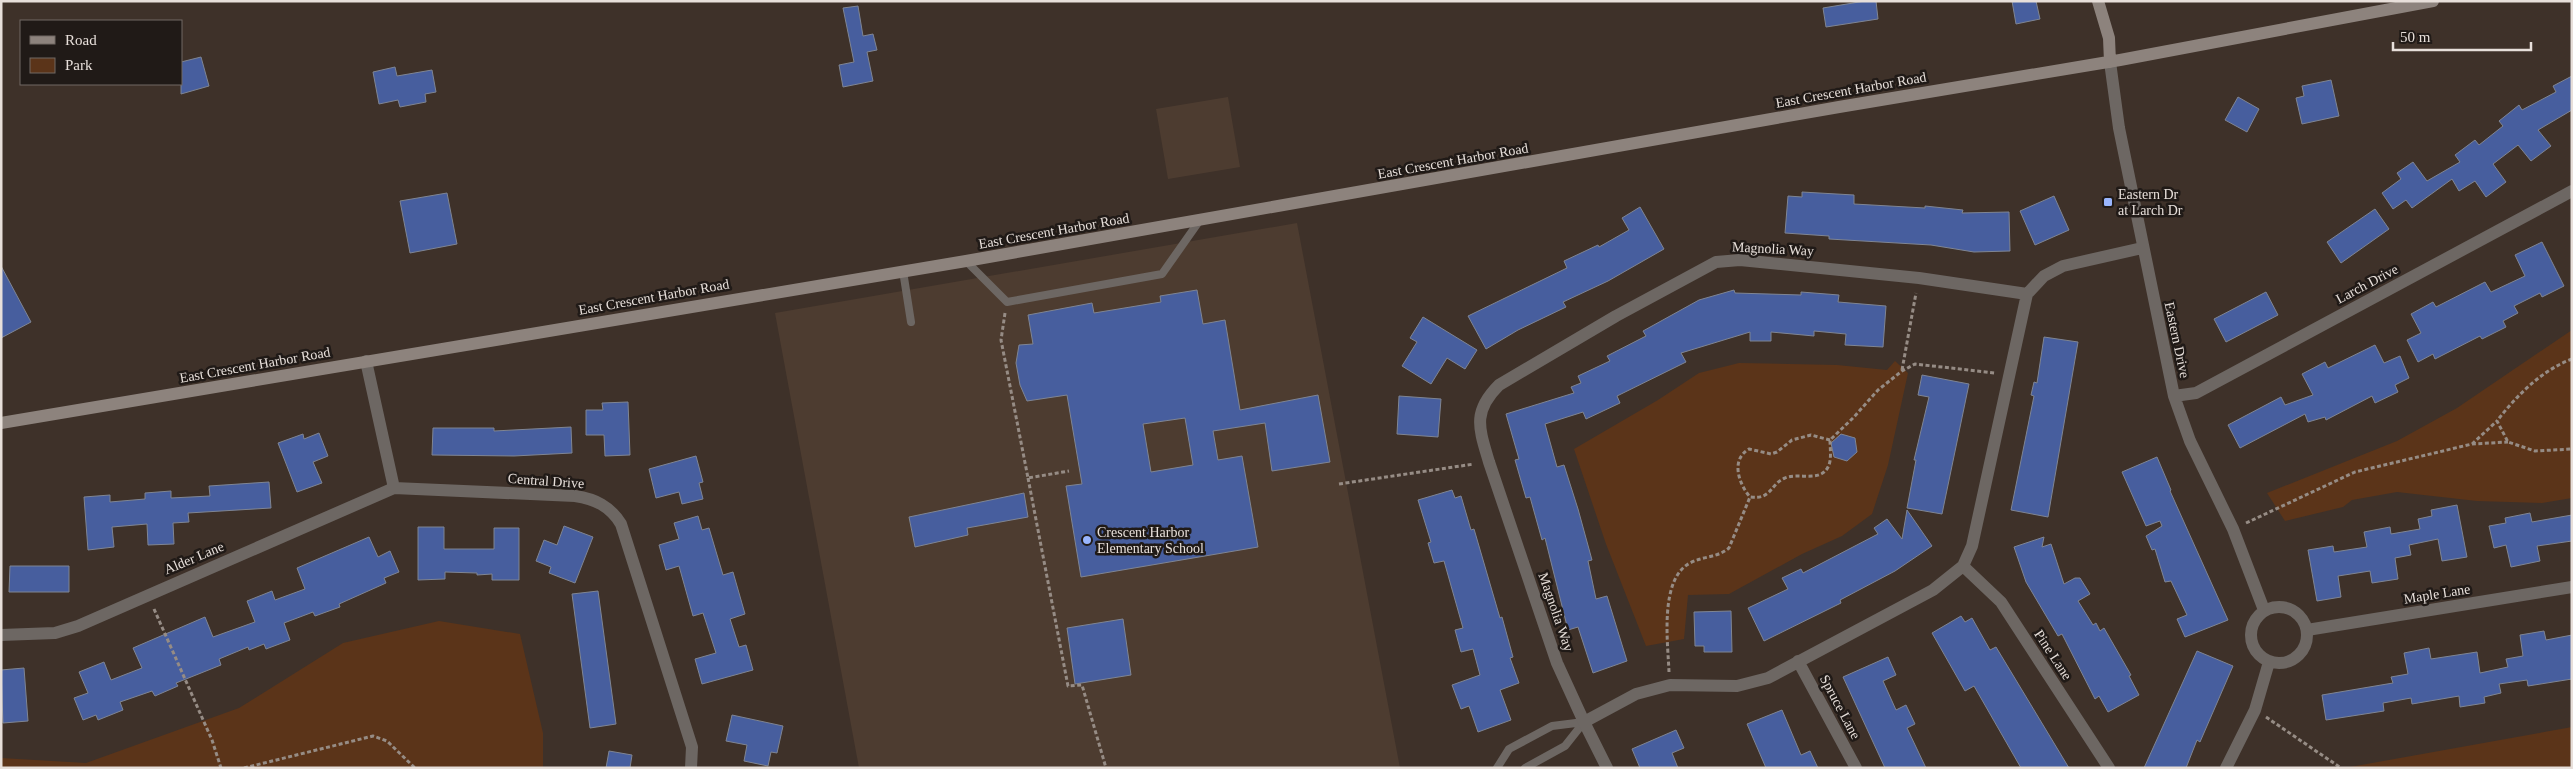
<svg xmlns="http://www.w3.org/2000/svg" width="2573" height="769" font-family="Georgia,serif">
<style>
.built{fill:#4d3c30}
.green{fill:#5b3419}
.building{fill:#475e9e;stroke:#7f8593;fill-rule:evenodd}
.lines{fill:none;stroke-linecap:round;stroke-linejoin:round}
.path{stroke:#968c85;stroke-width:3;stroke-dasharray:4 2.5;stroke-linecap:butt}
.lane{stroke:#6d6763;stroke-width:8}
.street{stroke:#6d6763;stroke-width:12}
.secondary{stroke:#8d837d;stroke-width:12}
.poi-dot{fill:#99b5fd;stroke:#201a17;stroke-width:2}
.labels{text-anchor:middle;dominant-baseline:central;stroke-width:5;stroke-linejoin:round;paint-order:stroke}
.street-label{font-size:14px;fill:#e7dfda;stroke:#201a17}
.poi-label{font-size:14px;fill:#e7dfda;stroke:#201a17;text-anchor:start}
</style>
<rect width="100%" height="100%" fill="#3e3129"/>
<path class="built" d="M1228 97 1240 167 1168 179 1156 109Z
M1297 223 1400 768H859L775 313Z"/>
<path class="green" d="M2572 330V498L2542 503 2477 501 2397 492 2352 500 2343 507 2285 521 2267 493 2397 441 2457 408Z
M1895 361 1908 373 1888 465 1872 514 1842 536 1802 554 1729 594 1688 595 1684 639 1646 646 1606 544 1574 449 1658 400 1699 373 1739 363 1837 365 1887 370Z
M439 621 520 634 543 733V768H1V758L86 763 239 708 343 643Z
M2572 727V768H2350V767Z"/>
<path class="building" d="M1865 1H1876L1878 19 1826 27 1823 8Z
M2012 1H2036L2040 19 2016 24Z
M858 6 863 36 873 34 877 50 867 52 873 81 843 87 839 65 854 62 843 8Z
M201 57 209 86 181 94V62Z
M395 67 397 76 432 70 436 92 425 94 426 102 400 107 398 100 379 104 373 72Z
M2572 76V110L2538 130 2551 146 2531 161 2518 145 2493 164 2506 182 2486 197 2475 181 2459 191 2452 179 2412 208 2406 200 2393 209 2382 193 2401 179 2397 173 2413 162 2427 181 2460 162 2455 155 2475 140 2479 145 2503 126 2499 121 2519 105 2522 110 2556 92 2553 86Z
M2331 80 2339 116 2302 124 2296 98 2304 96 2302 86Z
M2238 97 2259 109 2247 132 2225 120Z
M1802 192 1854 195V204L1925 208V206L1963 210 1962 213 2009 212 2010 251 1974 252 1931 245 1829 239V236L1785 233 1788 196 1802 197Z
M447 193 457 244 410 253 400 201Z
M2054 196 2069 230 2035 245 2020 211Z
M1640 207 1664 249 1608 281 1563 302 1566 307 1518 330 1486 349 1468 316 1567 268 1564 261 1598 245 1599 247 1629 230 1622 218Z
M2375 209 2389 229 2341 263 2327 242Z
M2542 242 2564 286 2542 297 2540 293 2514 306 2518 313 2503 321 2506 327 2482 339 2480 336 2435 359 2433 354 2418 362 2407 340 2421 333 2411 314 2433 302 2436 307 2485 282 2491 292 2525 276 2515 255Z
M1 266 31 322 1 338Z
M1197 290 1203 324 1225 320 1240 410 1318 395 1330 462 1272 471 1265 423 1213 431 1218 460 1242 456 1258 547 1081 577 1066 486 1082 484 1067 395 1027 401 1020 385 1016 363 1019 345 1033 344 1028 315 1092 303 1094 313 1161 302 1160 296ZM1185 418 1193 465 1151 472 1143 424Z
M1734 290 1735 293 1801 295V292L1839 295 1838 302 1886 306 1883 347 1845 345 1846 334 1814 331V336L1771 332V341H1750V332L1681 353 1686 362 1617 396 1620 403 1586 419 1583 412 1545 424 1557 467 1564 465 1578 509 1592 560 1588 561 1596 599 1607 596 1627 661 1593 673 1578 627 1568 630 1545 538 1542 540 1530 497 1526 498 1515 460 1519 459 1506 414 1574 393 1571 387 1581 383 1578 376 1610 361 1607 356 1646 336 1643 331 1699 300Z
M2266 292 2278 315 2226 342 2214 319Z
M1423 317 1477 350 1465 369 1447 358 1431 384 1402 366 1417 342 1410 338Z
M2044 337 2078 342 2048 517 2011 510 2034 396 2031 395 2034 382 2037 383Z
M2375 345 2384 363 2400 356 2409 378 2395 385 2398 392 2375 403 2372 396 2326 420 2325 417 2308 422 2305 414 2240 448 2228 425 2281 397 2285 405 2313 395 2302 374 2325 362 2328 368Z
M1922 375 1969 384 1942 514 1907 508 1916 460H1914L1929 397 1918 395Z
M1399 396 1441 399 1438 437 1397 434Z
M628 402 630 455 605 456 604 435H586V410H603L602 403Z
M571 427 572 453 514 456 432 455 433 428H494V431Z
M319 433 328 456 313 462 322 483 297 492 278 443 303 434 304 439Z
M1841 434 1855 438 1857 452 1847 461 1834 457 1831 443Z
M696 456 703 482 699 483 703 499 682 504 679 492 656 498 649 469Z
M2157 457 2171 490 2170 491 2228 620 2185 637 2177 619 2187 615 2171 581 2165 582 2155 549 2152 550 2146 536 2162 526 2160 521 2146 526 2122 472Z
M269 482 271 508 188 513 189 522 173 523 174 544 148 545 147 524 112 527 114 547 88 550 84 497 110 495V502L145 499V493L171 491V498L210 496 209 486Z
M1452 490 1455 498 1461 496 1471 530 1474 529 1500 618 1502 617 1513 657 1510 658 1519 683 1500 690 1511 720 1478 732 1469 706 1461 709 1452 685 1480 675 1473 649 1461 652 1455 630 1463 628 1444 561 1434 563 1428 543 1431 542 1418 500Z
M1024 493 1028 517 967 528 968 535 915 547 909 517Z
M2457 505 2467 557 2442 561 2438 539 2409 545 2411 555 2395 558 2398 579 2372 583 2370 571 2338 576 2341 597 2317 601 2308 550 2333 546 2334 552 2367 547 2364 532 2390 527 2391 534 2420 529 2418 519 2432 516 2431 510Z
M1907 510 1932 546 1895 571 1840 600 1841 603 1764 641 1748 608 1788 589 1782 578 1801 569 1803 573 1878 534 1874 528 1887 519 1902 539Z
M2530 513 2532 522 2572 515V541L2537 546 2540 561 2511 567 2506 545 2494 548 2489 526 2506 523 2505 518Z
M698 516 702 530 709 528 723 575 733 572 745 614 730 619 739 647 746 645 753 670 702 684 695 659 716 653 703 613 693 616 679 566 666 570 659 545 679 539 674 523Z
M564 526 593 537 575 583 549 573 551 567 536 561 544 540 557 545Z
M418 527H444V549H494V528H519V580H492V574L477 575V573L445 572V579L418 580Z
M369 537 378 557 390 551 399 572 384 578 386 583 339 604 340 607 315 616 313 612 284 623 290 640 266 649 264 644 249 650 248 647 219 659 221 665 176 683 178 686 155 696 152 691 120 702 123 710 98 720 96 715 83 720 74 698 88 693 79 672 104 662 111 680 142 668 133 648 205 617 213 637 255 622 247 601 272 591 275 600 305 589 297 568Z
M2044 537 2042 547 2051 544 2064 584 2075 578H2080L2090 594 2078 601 2093 625 2096 623 2100 631 2104 628 2131 675 2129 676 2139 695 2108 712 2099 696 2095 699 2062 634 2058 636 2026 582 2014 547Z
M10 566H69V592H9Z
M598 591 616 724 590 728 572 594Z
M1731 611 1732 652H1704V646H1695L1694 612Z
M1961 616 1965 622 1972 618 1990 650 1996 647 2069 768H2021L1974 686 1965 691 1932 633Z
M1123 619 1131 675 1075 684 1067 628Z
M2544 631 2546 640 2572 635V679L2528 686 2527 680 2499 684 2501 693 2484 697 2485 703 2460 707 2459 696 2412 704 2411 698 2383 703 2384 711 2326 720 2322 695 2393 683 2391 677 2408 674 2404 653 2429 648 2431 659 2477 652 2480 673 2508 667 2506 659 2523 656 2520 635Z
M2197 651 2233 666 2200 742 2197 740 2186 768H2144Z
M1888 657 1896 675 1883 681 1896 710 1906 705 1915 724 1907 728 1926 768H1885L1843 677Z
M24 668 28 721 3 723 1 670Z
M1782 710 1801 755 1810 751 1818 768H1766L1747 724Z
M732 715 783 726 777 753 771 752 768 766 744 761 747 745 726 741Z
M1676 730 1684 748 1672 753 1678 768H1640L1632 749Z
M609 751 632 755 630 768H606Z"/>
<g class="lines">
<path class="path" d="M1005 313 1001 340 1028 478 1069 471
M2572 359C2542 370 2516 396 2497 421L2508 442 2535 451 2572 449
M1902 370 1916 293
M1830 440 1811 435 1792 440 1777 452 1771 454 1749 449C1730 460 1739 484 1750 497 1772 500 1770 484 1785 478 1798 472 1820 483 1828 467 1832 460 1830 448 1830 440L1853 418 1878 390 1902 371 1915 364 1995 373
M2472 444 2497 421
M1028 478 1068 686 1082 685 1106 768
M1339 484 1474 464
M2246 523 2355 472 2472 444 2508 442
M154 609 212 740 221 768
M1669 672C1668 644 1659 579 1690 563 1703 556 1717 558 1729 548L1750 497
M2266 717 2341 768
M244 768 373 736 387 741 415 768"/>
<path class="lane" d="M966 261 1007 302 1162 274 1200 220
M903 271 911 322
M1497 768 1509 749 1552 726 1584 722
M1525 768 1565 746 1584 722"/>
<path class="street" d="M2110 62 2119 128 2174 396 2190 441 2233 529 2264 610
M1740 260 1919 278 2027 294 1972 546 1963 566 1933 590 1768 678 1737 686 1670 685 1636 694 1584 722 1557 663 1489 462C1479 428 1472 412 1499 385L1616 316 1716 262Z
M2027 294 2044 276 2063 266 2142 248
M366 361 394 488
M2174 396 2196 393 2572 191
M1963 566 2001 602 2109 768
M2251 635a28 28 0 1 1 56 0a28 28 0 1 1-56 0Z
M2307 630 2572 587
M1 635 55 633 78 626 394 488 575 496C595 499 610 506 621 524L692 747 691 768
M1798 661 1856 768
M1584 722 1607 768
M2226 768 2255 710 2269 662"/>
<path class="secondary" d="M2098 1 2109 38 2110 62
M1 423 966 261 1839 107 2120 60 2433 1"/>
</g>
<g class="poi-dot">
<rect x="2103" y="197" width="10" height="10" rx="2.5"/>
<circle cx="1087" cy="540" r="5"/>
</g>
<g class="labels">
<g class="street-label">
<text transform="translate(1851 90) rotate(-10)">East Crescent Harbor Road</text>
<text transform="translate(1453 161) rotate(-10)">East Crescent Harbor Road</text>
<text transform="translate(1054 231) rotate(-10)">East Crescent Harbor Road</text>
<text transform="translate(1773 249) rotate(3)">Magnolia Way</text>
<text transform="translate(2367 284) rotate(-28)">Larch Drive</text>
<text transform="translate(654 297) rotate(-10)">East Crescent Harbor Road</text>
<text transform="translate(2177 340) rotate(78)">Eastern Drive</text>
<text transform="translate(255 365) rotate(-10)">East Crescent Harbor Road</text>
<text transform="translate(546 481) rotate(4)">Central Drive</text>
<text transform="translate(194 558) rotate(-23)">Alder Lane</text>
<text transform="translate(2437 594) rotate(-9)">Maple Lane</text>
<text transform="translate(1556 612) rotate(71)">Magnolia Way</text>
<text transform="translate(2053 655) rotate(57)">Pine Lane</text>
<text transform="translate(1840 707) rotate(62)">Spruce Lane</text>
</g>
<g class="poi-label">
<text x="2118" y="194">Eastern Dr<tspan x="2118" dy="16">at Larch Dr</tspan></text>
<text x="1097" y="532">Crescent Harbor<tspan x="1097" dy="16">Elementary School</tspan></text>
</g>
</g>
<rect width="2573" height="769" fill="none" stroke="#e7dfda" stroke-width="5"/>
<rect x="20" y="20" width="162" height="65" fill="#201a17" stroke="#706965"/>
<rect x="30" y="36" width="25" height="8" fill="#8d837d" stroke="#706965"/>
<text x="65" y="45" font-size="15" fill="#e7dfda">Road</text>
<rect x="30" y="58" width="25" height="15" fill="#5b3419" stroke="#706965"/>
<text x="65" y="70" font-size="15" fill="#e7dfda">Park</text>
<path d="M2393 42v8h138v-8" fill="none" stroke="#e7dfda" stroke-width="2.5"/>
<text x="2400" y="42" font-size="15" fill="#e7dfda" stroke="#201a17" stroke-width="4" paint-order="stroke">50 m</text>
</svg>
